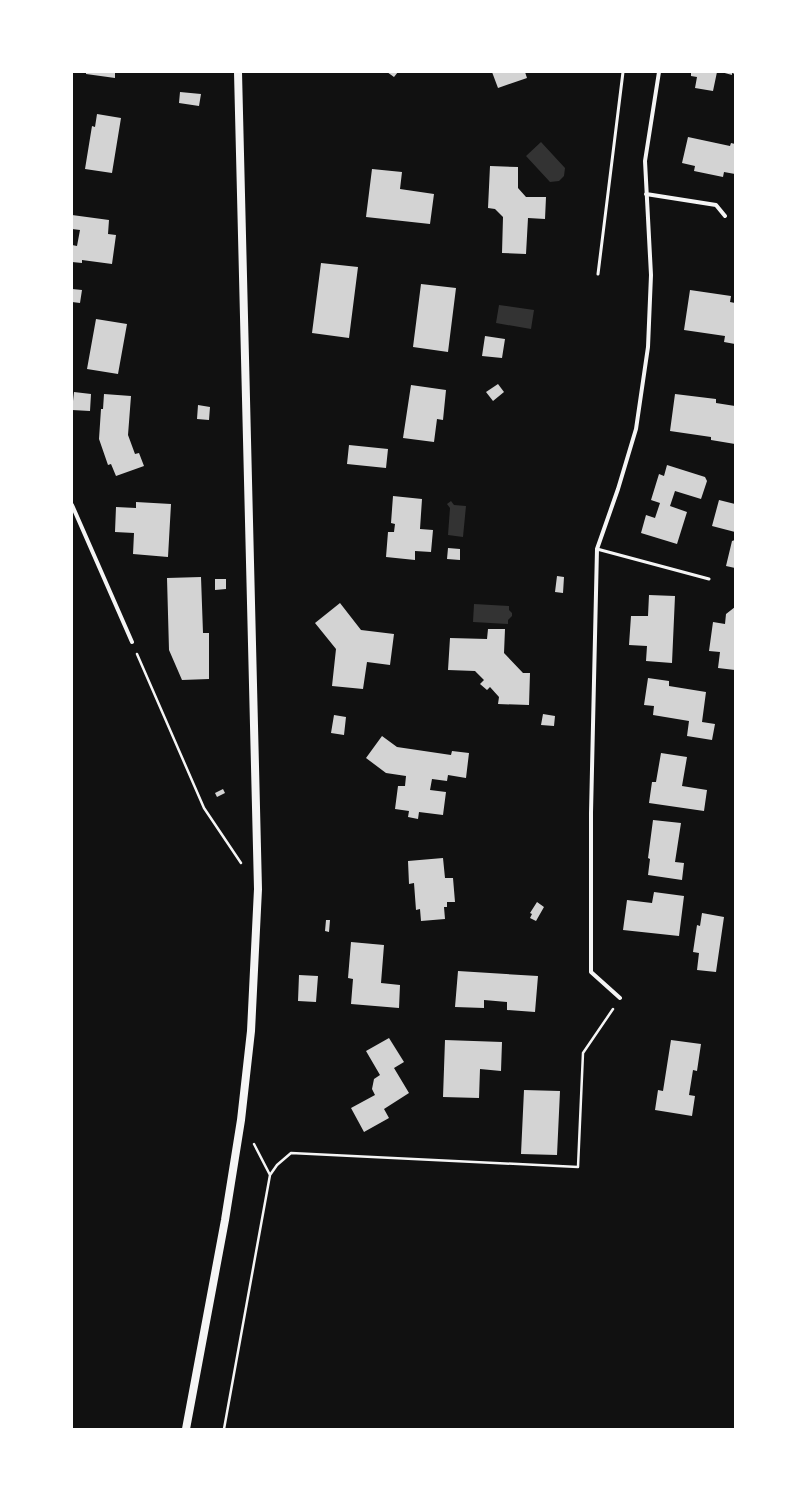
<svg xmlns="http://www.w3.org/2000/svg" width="807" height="1501" font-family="Figtree,sans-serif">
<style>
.water{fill:#333}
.building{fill:#d3d3d3}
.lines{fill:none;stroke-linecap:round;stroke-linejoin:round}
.path{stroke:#f5f5f5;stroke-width:2.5}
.service{stroke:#f5f5f5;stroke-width:3}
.minor{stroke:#f5f5f5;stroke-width:4}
.secondary{stroke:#f5f5f5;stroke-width:8}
</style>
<rect width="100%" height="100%" fill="#111"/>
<path class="water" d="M541 142 565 168 564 176 559 181 550 182 526 156Z
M499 305 534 310 531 329 496 323Z
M451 501 454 505 466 506 463 537 448 535 450 508 447 504Z
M474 604 509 606V610L512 613V616L508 620V624L473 622Z"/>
<path class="building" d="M86 72H115V78L86 74Z
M387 72H398L394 77Z
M492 72H525L527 78 498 88Z
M691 72H717L713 91 695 88 697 77 691 76Z
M721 72H735V74L732 73V75Z
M180 92 201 94 199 106 179 103Z
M97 114 121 118 112 173 85 169 92 126 95 127Z
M688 137 730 146 731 143 735 144V174L724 172 723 177 694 171 695 166 682 163Z
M490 166 518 167V188L526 197H546L545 219 528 218 526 254 502 253 503 217 495 209 488 208Z
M372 169 402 172 400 189 434 194 430 224 366 217Z
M72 215 109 220 108 234 116 235 112 264 82 260V263L72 262V245L77 246 80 230 72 229Z
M321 263 358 267 349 338 312 333Z
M421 284 456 288 448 352 413 347Z
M72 289 82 290 80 303 72 302Z
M690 290 731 296 730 302 735 303V344L724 342 725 336 684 330Z
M96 319 127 324 118 374 87 369Z
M485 336 505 339 502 358 482 356Z
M498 384 504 392 493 401 486 392Z
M411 385 446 390 443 420 437 419 434 442 403 438Z
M74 392 91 394 90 411 72 410Z
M104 394 131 396 128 435 135 454 139 453 144 466 116 476 111 464 108 465 99 439 101 409H103Z
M675 394 716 399V403L735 406V444L711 440V437L670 431Z
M198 405 210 407 209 420 197 419Z
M349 445 388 449 386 468 347 464Z
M667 465 705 477 707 481 701 499 675 491 670 506 687 512 677 544 641 533 646 515 655 518 660 503 651 500 659 474 664 476Z
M393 496 422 499 420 529 433 530 431 552 415 551V560L386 557 388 532H394L395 524 391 523Z
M719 500 735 504V532L712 526Z
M136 502 171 504 168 557 133 554 134 533 115 532 116 507 136 508Z
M735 540V568L726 566 732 541Z
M448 548 460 549V560L447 559Z
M557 576 564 577 563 593 555 592Z
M201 577 203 633H209V679L182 680 169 650 167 578Z
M215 579H226V589L215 590Z
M649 595 675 596 672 663 646 661 647 646 629 645 631 616H648Z
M340 603 361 630 394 634 390 665 367 662 363 689 332 686 336 649 315 623Z
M735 607V670L718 668 720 652 709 651 713 622 725 624 726 614Z
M488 629H505L504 653 523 673H530L529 705 498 704 499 697 490 687 487 690 480 684 484 680 475 671 448 670 450 638 487 639Z
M648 678 669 681V686L706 692 702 722 715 724 712 740 687 736 689 721 653 715 654 706 644 705Z
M543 714 555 716 554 726 541 725Z
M334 715 346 717 344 735 331 733Z
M382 736 397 747 451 755 452 751 469 753 466 778 448 775 447 781 432 779 430 790 446 792 443 815 419 812 418 819 408 817 409 811 395 809 398 786H405L406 776 386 773 366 758Z
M661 753 687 757 682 786 707 790 704 811 649 803 652 782H656Z
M223 789 225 793 217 797 215 793Z
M653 820 681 823 675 862 684 863 682 880 648 875 650 859 648 858Z
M443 858 445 878H453L455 902H447V907H444L445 919 421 921 420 909 416 910 414 883 409 884 408 861Z
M654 892 684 896 679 936 623 930 627 900 652 903Z
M537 902 544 907 536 921 530 918 532 914 530 913Z
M702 913 724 917 716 972 697 970 699 953 693 952 697 925 700 926Z
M326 920H330L329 932 325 931Z
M351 942 384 945 381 983 400 985 399 1008 351 1004 353 979 348 978Z
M458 971 538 976 535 1012 507 1010V1002L484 1000V1008L455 1007Z
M299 975 318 976 316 1002 298 1001Z
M389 1038 404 1062 394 1068 409 1093 384 1109 389 1118 364 1132 351 1108 375 1095 372 1089 374 1079 380 1075 366 1051Z
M445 1040 502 1042 501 1071 480 1069 479 1098 443 1097Z
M671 1040 701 1044 697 1071 693 1070 689 1095 695 1096 692 1116 655 1110 658 1090 663 1091Z
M524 1090 560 1091 557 1155 521 1154Z"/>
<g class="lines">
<path class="path" d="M137 654 204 808 241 863
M270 1175 277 1165 291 1153 578 1167 583 1053 613 1009
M224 1429 270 1175 254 1144"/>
<path class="service" d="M598 274 623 72
M597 549 709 579"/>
<path class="minor" d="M646 194 716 205 725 216
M72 505 132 642
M620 998 591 972V813L597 549 618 489 636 429 648 347 651 275 645 161 659 72"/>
<path class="secondary" d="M186 1429 225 1220 241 1120 251 1031 258 889 238 72"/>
</g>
<rect width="807" height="1501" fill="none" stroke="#ffffff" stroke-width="146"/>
</svg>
